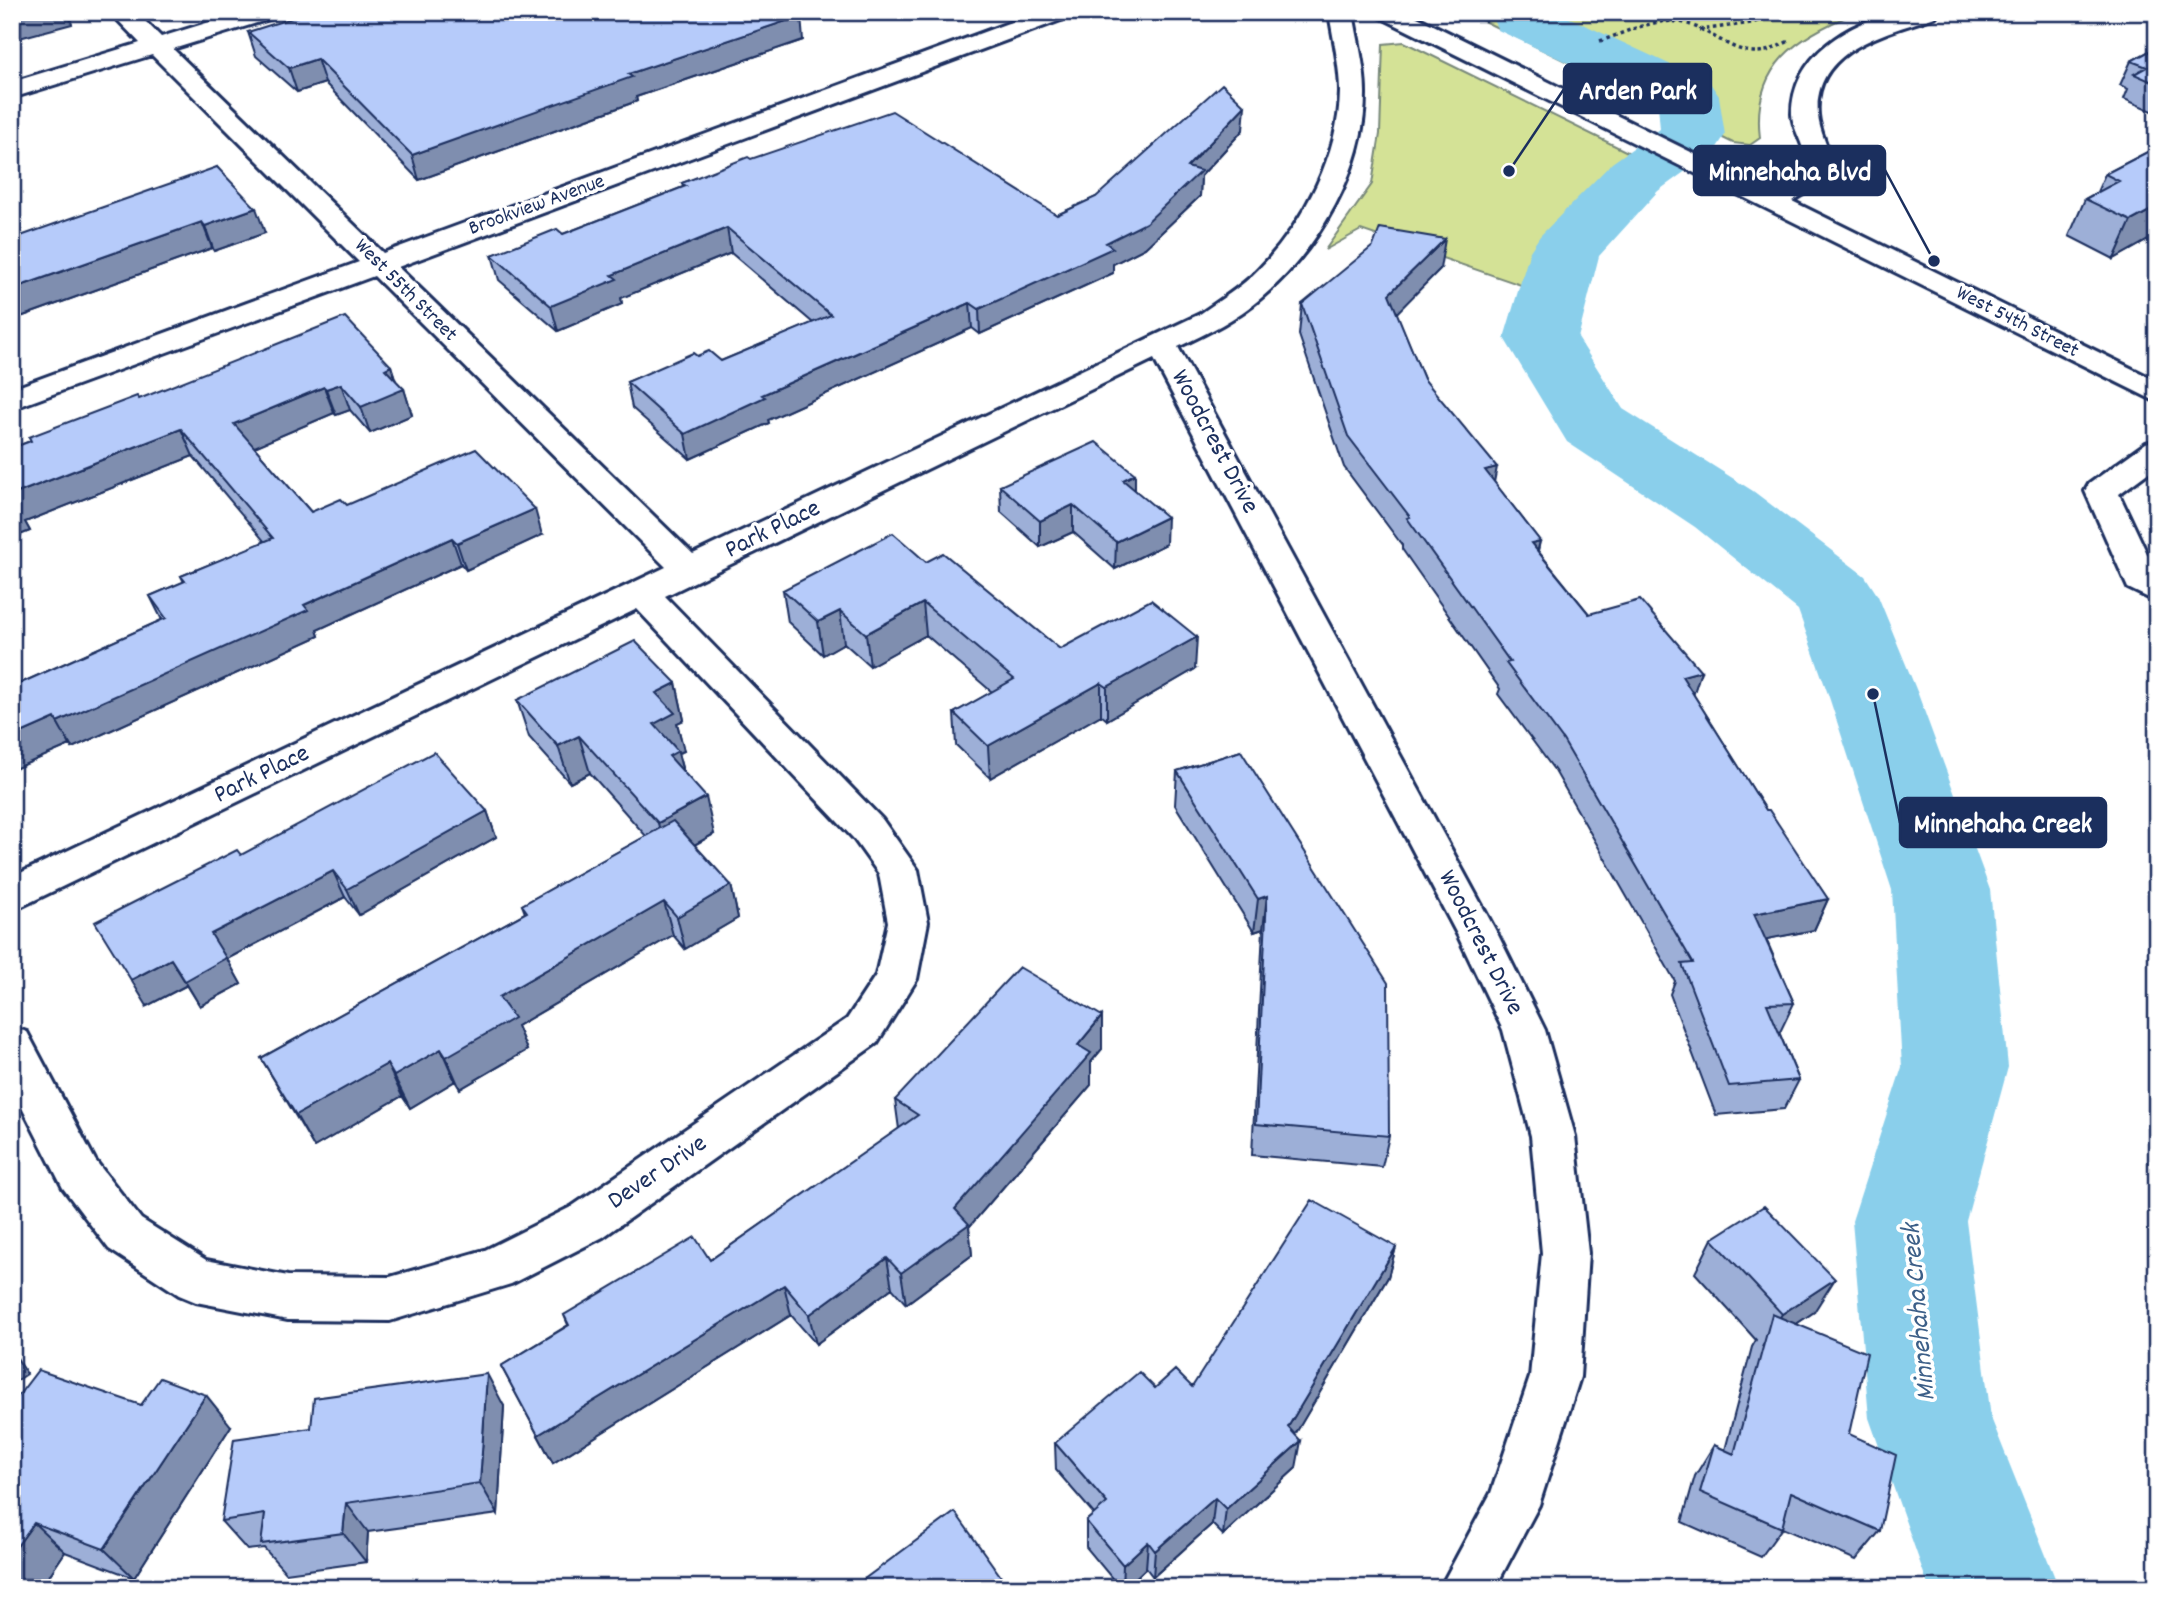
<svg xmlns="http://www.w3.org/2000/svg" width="2169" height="1600" font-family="Dekko,sans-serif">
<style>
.green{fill:#d4e296;stroke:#78887a;stroke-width:2}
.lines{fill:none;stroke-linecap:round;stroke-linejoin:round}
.river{fill:#8acfeb;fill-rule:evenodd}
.minor-casing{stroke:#1b2f5e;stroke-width:6}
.path{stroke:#1b2f5e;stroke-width:3.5;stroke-dasharray:3.5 3.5;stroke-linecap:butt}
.minor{fill:#fff;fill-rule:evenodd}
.wall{fill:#9dafd7;stroke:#1b2f5e;stroke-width:2}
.shaded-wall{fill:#7f8eaf;stroke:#1b2f5e;stroke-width:2}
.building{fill:#b6cbfa;stroke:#1b2f5e;stroke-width:2}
.labels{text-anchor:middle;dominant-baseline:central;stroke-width:7;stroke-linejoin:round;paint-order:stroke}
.far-street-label{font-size:21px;fill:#1b2f5e;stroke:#fff}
.street-label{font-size:26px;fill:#1b2f5e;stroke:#fff}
.water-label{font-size:28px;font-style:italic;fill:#3c5f88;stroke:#fff}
.leader{fill:none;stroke:#1b2f5e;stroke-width:2.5}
.callout-dot{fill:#1b2f5e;stroke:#fff;stroke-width:2.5}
.callout{fill:#1b2f5e;stroke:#1b2f5e;stroke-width:2.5}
.callout-label{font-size:28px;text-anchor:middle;font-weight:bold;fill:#fff}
</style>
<rect width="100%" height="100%" fill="#fff"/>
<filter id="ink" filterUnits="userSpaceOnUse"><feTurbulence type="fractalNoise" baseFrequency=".0143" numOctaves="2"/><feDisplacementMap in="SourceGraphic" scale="14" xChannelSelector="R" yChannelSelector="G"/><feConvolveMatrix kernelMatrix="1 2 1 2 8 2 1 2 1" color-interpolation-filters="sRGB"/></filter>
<g filter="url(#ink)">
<path class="green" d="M1465 12H1858C1797 36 1751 66 1760 138L1750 145 1733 143Z
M1404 42 1652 164 1635 177 1565 251 1553 296 1361 230 1325 250 1372 184 1380 134 1383 44Z"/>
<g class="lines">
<path class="river" d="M1489 12H1557L1710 83 1719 96 1725 135 1716 149 1658 191 1599 256 1578 338 1623 409 1753 491 1865 576 1878 596 1918 694 1990 890 2008 1067 1966 1221 1991 1418 2059 1588H1929L1869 1418 1852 1221 1902 1067 1892 890 1828 694 1798 610 1695 527 1567 442 1504 338 1530 251 1540 236 1612 163 1660 129 1658 105 1498 30Z"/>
<g class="minor-casing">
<path id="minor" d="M110 12H136L161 37 242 12H280L276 17 173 49 383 253 1038 12H1073L1069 17 398 267 693 554 1200 314C1220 300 1242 287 1259 269 1303 224 1339 155 1340 92 1340 65 1333 39 1329 12H1353C1357 39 1365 65 1365 92 1366 168 1318 250 1261 298 1237 319 1207 333 1178 347L1498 935 1545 1030 1575 1136 1588 1253 1580 1377 1539 1505 1495 1588H1440L1491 1493 1530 1377 1542 1253 1531 1136 1503 1030 1458 936 1154 359 665 596 882 819 918 870 928 922 917 979 877 1043 603 1237 511 1284 390 1321 288 1320 196 1302 179 1295 109 1249 63 1188 12 1088V1027L27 1032 95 1160 141 1219 206 1260 288 1276 390 1277 485 1250 571 1207 847 1019 876 975 888 922 879 874 854 839 637 609 12 911V877L666 567 374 276 12 409V389L359 262 152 55 12 98V82L140 43Z
M1376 12H1407L1770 191C1780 185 1800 177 1804 165 1809 150 1792 130 1792 114 1792 56 1849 21 1901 12 1913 10 1927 12 1939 12L1935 17C1887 33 1812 49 1818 115 1819 130 1828 147 1832 162L1823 182 1792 201 2157 381V402L1380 17Z
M2157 440V466L2119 494 2157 575V602L2128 588 2085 491 2089 484 2146 443Z"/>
</g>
<path class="path" d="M1699 30 1752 23 1782 12
M1600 41C1625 33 1652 18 1679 22 1709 26 1733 58 1765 51 1774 50 1781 44 1790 41"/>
<use href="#minor" class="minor"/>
</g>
<path class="wall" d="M248 32 803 40 636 97 637 101 419 180 325 83 297 92 256 56Z
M2157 47V113L2124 99 2128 89 2120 85 2131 61Z
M1243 130 1201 176 1200 196 1145 248 1113 264V273L980 334 972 328 768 420 769 423 690 459 632 408 627 382 697 356 721 361 813 323 731 253 621 298 622 304 558 331 499 280 492 255 563 234 683 187 682 183 751 159 1057 215Z
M2157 147V235L2114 259 2069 236 2085 199 2097 192 2105 174Z
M217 167 265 233 214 251 212 248 12 320Z
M1440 269 1396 313 1424 379 1494 482 1540 541 1538 551 1589 614 1701 671 1693 694 1766 810 1828 899 1814 930 1766 939 1794 1003 1780 1032H1779L1799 1080 1784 1109 1716 1115 1670 994 1675 981 1555 771 1498 694 1500 689 1402 549V545L1344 467 1299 335 1302 304Z
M391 366 396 381 404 389 412 415 370 433 350 410 336 415 334 413 254 447 311 512 347 505 542 535 466 570 461 564 317 630 319 636 72 748 70 745 12 770V687L162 620 150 596 184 582 181 576 265 542 193 456 25 522 30 531 12 538V448L139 399Z
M1135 474V490L1166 544 1115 569 1073 532 1040 547 1001 512 1000 486Z
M926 562 1060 649 1195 669 1107 720 1101 715 990 778 956 745 954 713 992 692 926 635 870 666 844 643 823 655 788 622 783 590Z
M676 683 684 720 677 723 684 751 678 753 683 771 714 834 694 845 731 885 738 918 685 949 673 935 517 1026 527 1050 460 1089 455 1081 410 1108 402 1096 314 1147 261 1058 525 913 522 905 646 836 590 773 570 783 529 737 517 700Z
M1241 751 1389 1136 1382 1167 1252 1155 1263 929 1254 932 1175 805 1177 771Z
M487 811 496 837 359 915 345 897 227 959 241 984 200 1006 187 985 147 1006 241 855Z
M1102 1016V1049L1091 1062V1085L969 1227 972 1255 906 1304 892 1288 816 1344 791 1315 553 1463 501 1366 568 1325 564 1315 710 1260 899 1129 895 1100Z
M1712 1239 1814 1312 1796 1324 1849 1434 1880 1531 1856 1560 1782 1528 1761 1557 1682 1522 1695 1476 1714 1445 1725 1450 1752 1347 1756 1340 1695 1273Z
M1396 1247 1388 1277 1295 1434 1296 1468 1223 1535 1212 1524 1153 1577 1146 1568 1125 1588H1120L1086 1547V1521L1094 1514 1056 1470 1055 1443 1155 1388 1192 1387Z
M12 1404 141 1405 231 1426 134 1578 65 1552 41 1588H12Z
M504 1406 498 1514 368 1532 366 1562 286 1573 264 1548 247 1550 221 1521 311 1428Z"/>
<path class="shaded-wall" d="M26 12H68L72 24 12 40V16Z
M801 16 803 40 636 97 637 101 419 180 412 155 628 74Z
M317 59 325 83 297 92 289 68Z
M1245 106 1243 130 1201 176 1200 196 1145 248 1113 264V273L980 334 979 309 1106 243 1187 167Z
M2157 207V235L2114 259 2131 221Z
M256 208 265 233 214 251 205 226Z
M202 222 212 248 12 320V289Z
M727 228 731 253 621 298 622 304 558 331 551 306 612 275Z
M1445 239 1440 269 1385 325 1389 294Z
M970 303 972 328 768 420 769 423 690 459 685 434 762 395Z
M391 366 399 391 404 389 412 415 370 433 361 407 385 369Z
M341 384 350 410 336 415 326 389Z
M324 387 334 413 245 451 234 424Z
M181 429 193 456 25 522 30 531 12 538V495Z
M1497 467 1491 498 1485 470Z
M1135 474V500L1123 480Z
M1073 505V532L1040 547V521Z
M535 509 542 535 466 570 457 543Z
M1167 517 1166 544 1115 569 1116 542Z
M452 538 461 564 317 630 319 636 72 748 57 722 304 605Z
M1540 541 1532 573 1531 543Z
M923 603 926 635 870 666 866 634Z
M840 611 844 643 823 655 818 622Z
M1197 637 1195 669 1107 720V687Z
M1701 671 1691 702 1682 676Z
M676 683 684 720 677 723 684 751 678 753 687 788 678 793 654 724 656 693Z
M1101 683V715L990 778 988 746Z
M55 718 70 745 12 770V737Z
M579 736 590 773 570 783 558 746Z
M706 797 714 834 667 860 658 823Z
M487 811 496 837 359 915 347 889Z
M333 871 345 897 227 959 241 984 200 1006 185 981 211 934Z
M731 885 738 918 685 949 677 917Z
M1267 896 1263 929 1254 932 1258 899Z
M1828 899 1814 930 1742 944 1754 914Z
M664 902 673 935 517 1026 527 1050 460 1089 446 1057 499 997Z
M171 959 187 985 147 1006 131 980Z
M1102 1016V1049L1091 1062V1085L969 1227 972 1255 906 1304 901 1273 955 1209 1078 1045Z
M441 1049 455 1081 410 1108 394 1076Z
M387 1064 402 1096 314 1147 296 1115Z
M1396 1247 1388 1277 1283 1455 1288 1427Z
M887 1258 892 1288 816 1344 809 1315Z
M1835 1279 1814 1312 1762 1347 1782 1314Z
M784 1285 791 1315 553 1463 538 1435Z
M12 1350 27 1374 12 1384Z
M487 1374 504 1406 498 1514 480 1483Z
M206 1395 231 1426 134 1578 104 1549Z
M1301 1441 1296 1468 1223 1535 1226 1509Z
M1215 1498 1212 1524 1153 1577 1155 1551Z
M346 1503 368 1532 366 1562 343 1533Z
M34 1523 65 1552 41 1588H12V1553Z
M1148 1542 1146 1568 1125 1588H1122L1123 1565Z"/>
<path class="building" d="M12 12H26L12 16Z
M311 12H795L801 16 628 74 632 77 412 155 317 59 289 68 248 32Z
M2157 47V84L2134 74 2147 67 2131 61Z
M1222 84 1245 106 1187 167 1201 171 1146 223 1106 243 1113 248 979 309 970 303 762 395 765 397 685 434 627 382 693 353 697 356 709 351 721 361 831 315 727 228 612 275 617 279 551 306 492 255 557 229 563 234 686 186 682 183 748 157 751 159 892 111 1057 215 1096 197Z
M2157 147V207L2131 221 2085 199 2119 181 2105 174Z
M217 167 256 208 205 226 202 222 12 289V239Z
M1380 228 1445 239 1389 294 1424 379 1497 467 1485 470 1540 541 1531 543 1589 614 1640 600 1701 671 1682 676 1766 810H1769L1828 899 1754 914 1794 1003 1767 1004 1799 1080 1729 1086 1682 964 1693 963 1563 740 1506 663 1510 662 1407 518 1410 517 1348 436 1302 304 1373 246Z
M345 317 391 366 385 369 404 389 361 407 341 384 326 389 324 387 234 424 311 512 341 499 347 505 476 449 535 509 457 543 452 538 304 605 308 610 57 722 55 718 12 737V687L166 618 150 596 185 581 181 576 273 538 181 429 12 495V448L31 441 29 437 137 396 139 399Z
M1096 442 1135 474 1123 480 1167 517 1116 542 1073 505 1040 521 1000 486Z
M893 533 926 562 943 553 1060 649 1151 600 1197 637 1107 687 1101 683 988 746 954 713 1014 679 923 603 866 634 840 611 818 622 783 590Z
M635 641 676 683 656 693 675 713 654 724 678 751 669 756 706 797 658 823 579 736 558 746 517 700Z
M1241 751 1388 983 1389 1136 1256 1124 1267 896 1258 899 1177 771Z
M434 752 487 811 347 889 333 871 211 934 226 958 185 981 171 959 131 980 95 922 237 850 241 855Z
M673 821 731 885 677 917 664 902 499 997 514 1018 446 1057 441 1049 394 1076 387 1064 296 1115 261 1058 527 912 522 905Z
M1019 967 1102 1016 1078 1045 1091 1053 955 1209 969 1224 901 1273 887 1258 809 1315 784 1285 538 1435 501 1366 569 1325 564 1315 695 1237 710 1260 918 1115 895 1100Z
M1312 1200 1396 1247 1288 1427 1301 1441 1226 1509 1215 1498 1155 1551 1148 1542 1123 1565 1086 1521 1107 1503 1055 1443 1139 1372 1155 1388 1175 1370 1192 1387Z
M1764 1206 1835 1279 1782 1314 1712 1239Z
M1772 1314 1867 1353 1849 1434 1896 1455 1880 1531 1791 1492 1782 1528 1700 1492 1714 1445 1734 1454Z
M38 1370 141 1405 160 1378 206 1395 104 1549 34 1523 12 1553V1404Z
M487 1374 480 1483 346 1503 343 1533 261 1544 265 1514 221 1521 234 1439 311 1428 314 1398Z
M955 1512 1009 1588H852Z"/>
</g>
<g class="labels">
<g class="far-street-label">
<text transform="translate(537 206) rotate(-20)">Brookview Avenue</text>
<text transform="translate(405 291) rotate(45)">West 55th Street</text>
<text transform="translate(2017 323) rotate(27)">West 54th Street</text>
</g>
<g class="street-label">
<text transform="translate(1214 442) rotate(62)">Woodcrest Drive</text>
<text transform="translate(773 530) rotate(-26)">Park Place</text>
<text transform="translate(262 775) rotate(-26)">Park Place</text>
<text transform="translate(1480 943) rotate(63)">Woodcrest Drive</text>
<text transform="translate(658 1173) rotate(-34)">Dever Drive</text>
</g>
<g class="water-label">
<text transform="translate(1921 1312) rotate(-95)">Minnehaha Creek</text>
</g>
</g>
<path class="leader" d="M1509 171L1564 89M1934 261L1885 170M1873 694L1900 823"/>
<g class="callout-dot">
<circle cx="1509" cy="171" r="7"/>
<circle cx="1934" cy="261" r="7"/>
<circle cx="1873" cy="694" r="7"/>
</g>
<g class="callout">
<rect x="1564" y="64" width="147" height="49" rx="7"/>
<rect x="1694" y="146" width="191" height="49" rx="7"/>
<rect x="1900" y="798" width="206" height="49" rx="7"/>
</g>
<g class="callout-label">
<text x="1638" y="99">Arden Park</text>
<text x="1790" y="180">Minnehaha Blvd</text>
<text x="2003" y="832">Minnehaha Creek</text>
</g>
<rect width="2169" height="1600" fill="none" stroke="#fff" stroke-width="42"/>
<rect x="21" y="21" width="2127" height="1558" fill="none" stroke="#1b2f5e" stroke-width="2.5" filter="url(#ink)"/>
</svg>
